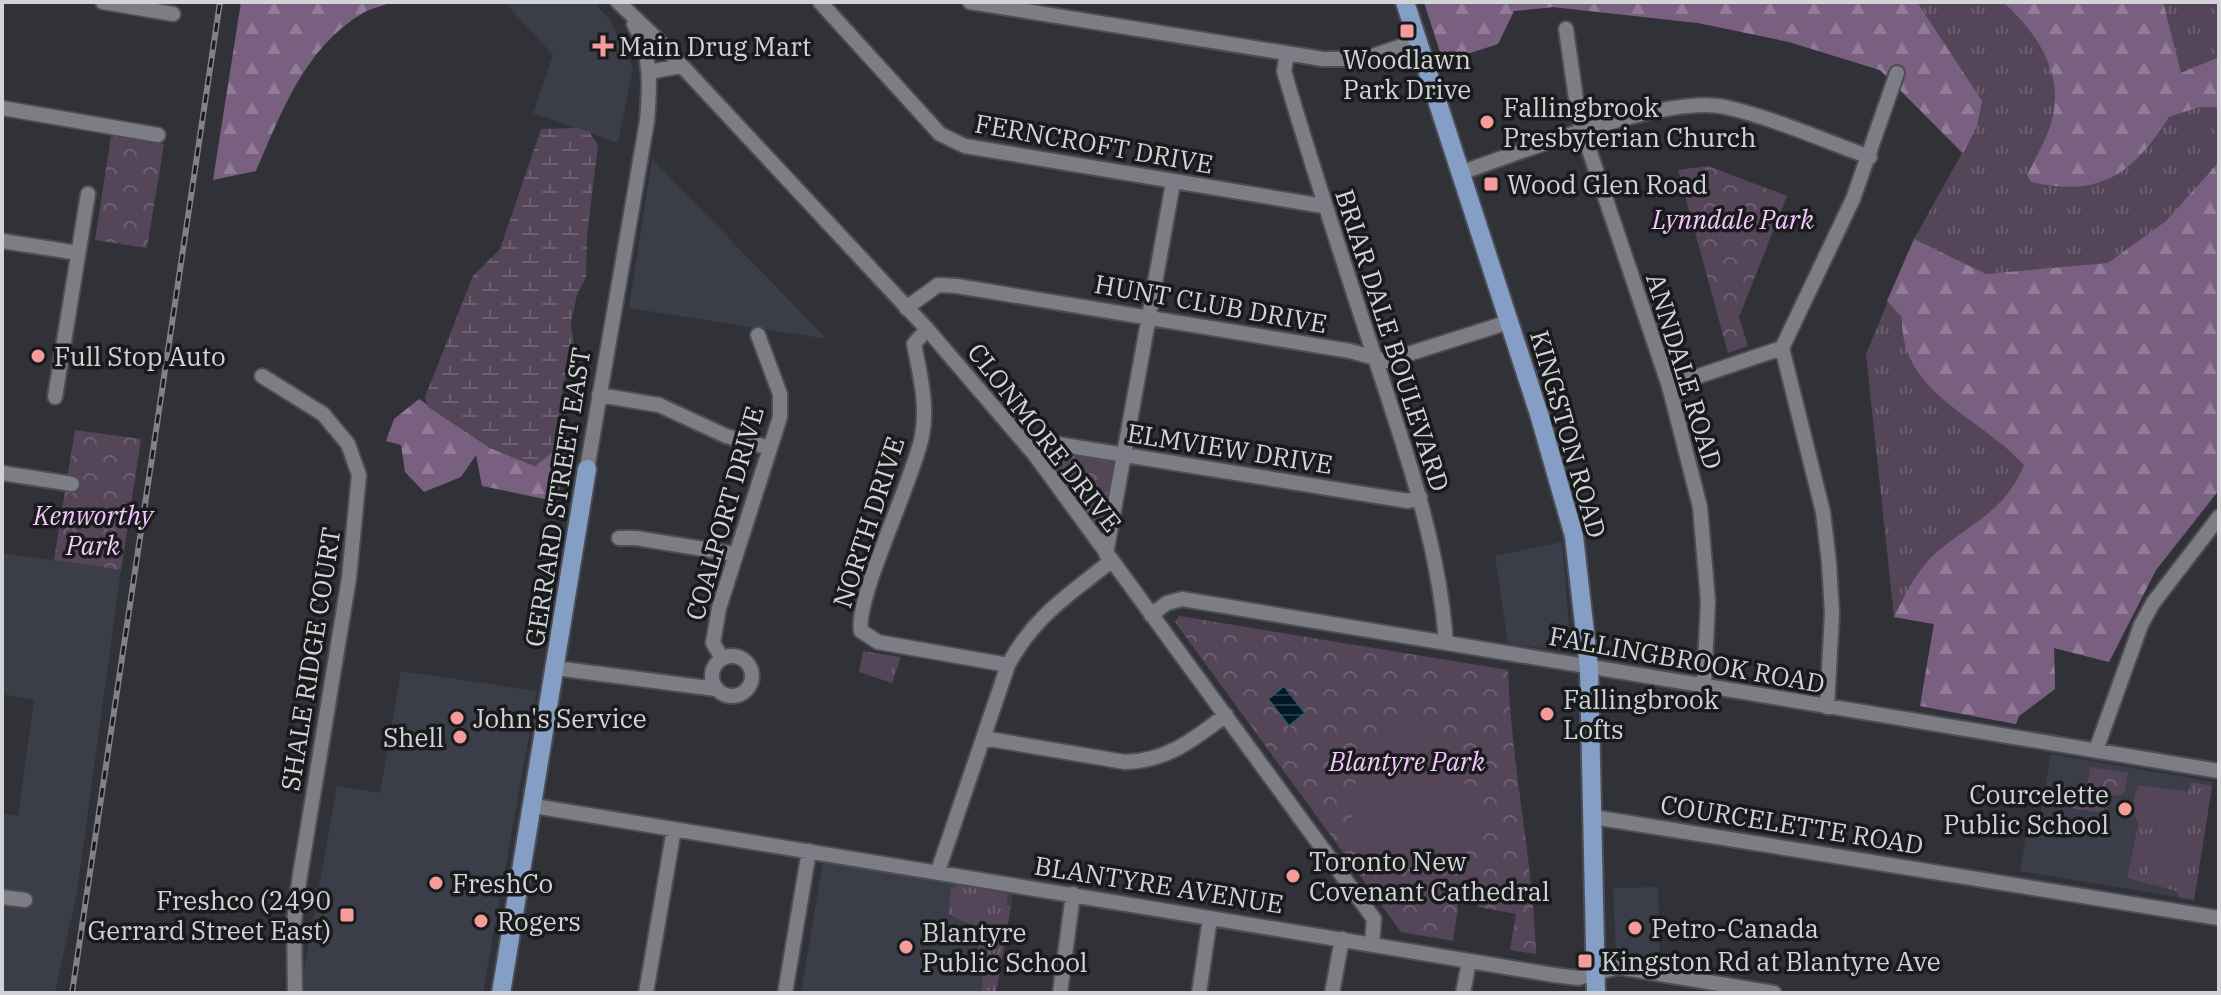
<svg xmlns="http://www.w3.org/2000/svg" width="2221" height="995" font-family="'IBM Plex Serif',serif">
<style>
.built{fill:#3b3d48}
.grass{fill:url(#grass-tufts)}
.forest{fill:url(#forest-firs)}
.wetland{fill:url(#wetland-marsh)}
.park{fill:url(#park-crowns)}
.pitch{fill:#554559}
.water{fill:url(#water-rules);stroke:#3f515d;stroke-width:2}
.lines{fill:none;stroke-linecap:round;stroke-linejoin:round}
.minor-casing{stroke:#4d4d53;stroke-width:18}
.major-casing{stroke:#4d4d53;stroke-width:22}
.minor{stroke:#7d7e85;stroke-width:14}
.major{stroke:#859ec6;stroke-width:18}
.rail-casing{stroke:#818287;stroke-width:6}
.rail{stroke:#191a1c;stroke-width:3;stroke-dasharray:9;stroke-linecap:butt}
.poi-dot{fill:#f59b9a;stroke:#191a1c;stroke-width:3}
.labels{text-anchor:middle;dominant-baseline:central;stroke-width:7;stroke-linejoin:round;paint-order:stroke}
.poi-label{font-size:26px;fill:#d2d3d7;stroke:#191a1c;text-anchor:start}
.street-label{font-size:26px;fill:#d2d3d7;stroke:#191a1c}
.park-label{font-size:26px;font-style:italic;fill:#f3c6fe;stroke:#191a1c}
</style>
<defs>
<pattern id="grass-tufts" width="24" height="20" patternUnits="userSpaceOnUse" patternTransform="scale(2)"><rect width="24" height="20" fill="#554559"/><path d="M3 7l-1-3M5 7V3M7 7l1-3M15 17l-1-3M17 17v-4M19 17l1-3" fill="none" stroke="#6d5f70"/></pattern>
<pattern id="forest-firs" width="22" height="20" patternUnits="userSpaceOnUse" patternTransform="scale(2)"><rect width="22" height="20" fill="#795f80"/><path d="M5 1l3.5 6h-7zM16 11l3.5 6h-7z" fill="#917c97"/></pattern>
<pattern id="wetland-marsh" width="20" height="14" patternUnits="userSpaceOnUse" patternTransform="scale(2)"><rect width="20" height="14" fill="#554559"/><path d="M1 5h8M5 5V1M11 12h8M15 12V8" fill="none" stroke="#6d5f70"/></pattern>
<pattern id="park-crowns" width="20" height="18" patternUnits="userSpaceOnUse" patternTransform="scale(2)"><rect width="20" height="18" fill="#554559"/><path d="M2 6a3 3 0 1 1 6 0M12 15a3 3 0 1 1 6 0" fill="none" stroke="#6d5f70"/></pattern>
<pattern id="water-rules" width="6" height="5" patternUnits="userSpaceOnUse" patternTransform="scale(2)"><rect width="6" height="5" fill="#001929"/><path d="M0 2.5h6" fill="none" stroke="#243a47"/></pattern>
</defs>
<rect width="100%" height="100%" fill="#313238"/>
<path class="built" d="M504 2H594L610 20 633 68 618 143 533 113 553 55Z
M652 159 827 339 629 308Z
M1562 542 1571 651 1508 644 1495 556Z
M2 553 121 570 77 892 55 993H2V814L18 816 34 700 2 694Z
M401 671 537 691 483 993H300L337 786 380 793Z
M2051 754 2213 782 2194 900 2020 871 2027 831 2037 833Z
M823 861 1013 894 996 993H801Z
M1658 887 1660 962 1616 954 1613 888Z"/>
<path class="grass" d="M1424 2H2219V490L2156 570 2109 662 2054 648 2055 689 2019 716 2016 724 1920 706 1934 624 1894 617 1866 354 1914 239 1962 153 1880 70 1789 42 1699 23 1553 7 1514 11 1498 44Z
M863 651 901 657 892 683 859 672Z
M2191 782 2212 786 2194 900 2179 898 2177 891 2127 878 2138 825 2145 830 2170 789 2188 792Z
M2082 797 2106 801 2103 813 2071 808 2072 798Z
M957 885 1008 894 1006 905 1011 906 996 993H981L986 953 978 951 982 930 948 914 951 889Z"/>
<path class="forest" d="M241 2H392C383 6 371 8 363 13 305 47 281 113 256 171L213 180Z
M1424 2H1917L1982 101 1977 126 1963 153 1880 70 1789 42 1698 23 1553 7 1514 11 1498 44 1443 62Z
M2003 2H2163L2181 73 2219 57V107H2199L2169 117C2133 174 2100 198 2031 182L2027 175C2035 158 2046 141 2051 123 2066 76 2037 32 2003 2Z
M2219 162V490L2156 570 2109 662 2054 648 2055 689 2019 716 2016 724 1920 706 1934 624 1894 617C1906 593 1917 569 1938 551 1973 522 2006 510 2024 465 1980 416 1900 394 1902 317L1887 301 1914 239 1986 274 2108 263 2166 221Z
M419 399 490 448 535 466 560 446 567 448 558 497 549 500 482 486 476 455 461 477 424 492 405 472 401 445 386 441 394 419Z"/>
<path class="wetland" d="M577 128 589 132 598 145 587 235 586 277 577 295 571 323 575 354 563 384 560 446 535 466 490 448 428 407 425 397 473 276 500 249 541 129Z"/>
<path class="park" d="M111 136 164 144 147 248 95 240Z
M1708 166 1787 196 1739 317 1748 346 1728 353 1678 170Z
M75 430 141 439 121 570 54 560Z
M1054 451 1108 460 1114 464 1105 530 1098 529 1048 461 1047 454Z
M1179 616 1508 670C1511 765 1533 859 1536 954L1510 950 1516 914 1478 907V902L1459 899 1453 941 1401 932 1175 622Z
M2090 767 2128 773 2125 791 2120 796 2094 792V787L2087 786Z"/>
<path class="pitch" d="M1430 723 1486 821 1387 882C1376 872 1364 861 1358 848 1341 813 1357 748 1393 729 1403 724 1419 724 1430 723Z
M2139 785 2188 792 2172 886 2148 881 2157 826 2144 830C2131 820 2131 798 2139 785Z
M1437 869 1439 899 1410 902 1408 872Z"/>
<path class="water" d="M1284 686 1305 713 1289 726 1268 699Z"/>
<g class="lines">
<g class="minor-casing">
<path id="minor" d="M103 2 173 14
M618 2 655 37 927 329 1035 455 1374 919 1372 944
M820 2 940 134 965 146 1323 206
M970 2 1323 59H1364L1417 41
M1566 29 1579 120 1669 386 1700 507 1708 601 1704 687
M1287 54 1284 71C1312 167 1343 261 1374 355 1405 449 1439 544 1446 643
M649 72 681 66
M2 108 158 135
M1460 173C1522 152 1665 94 1725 107 1774 118 1822 140 1870 157
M2 241 78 253
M906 308 938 285 957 286 1350 351 1386 361 1509 322
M927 329 914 344C920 375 928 405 922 436 913 481 855 598 861 631L878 642 1008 665
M262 376 323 414 348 444 359 475 349 578 300 875 294 922 295 993
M1669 386 1782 348
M599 395 659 405 726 436 770 448
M55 397 88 194
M1035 455 1048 445 1057 444 1408 501 1420 497
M587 469 647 121C650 86 652 55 634 24
M2 473 72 484
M619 538H636L734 554
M1106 554 1173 183
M1151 615 1167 603 1182 599 2219 771
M712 676a20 20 0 1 1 40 0a20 20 0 1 1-40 0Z
M722 658 713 643 719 608 780 417V394L758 335
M555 668 716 689
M1827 707 1832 613 1829 563 1823 512 1782 348 1853 199 1897 73
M983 738 1125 762C1167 761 1193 740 1226 715
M2096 750 2141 625 2153 603 2219 517
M534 806 1554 975 1578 978 1618 967 1774 993
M1593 817 2219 918
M938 871 1008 665C1035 615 1069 595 1111 561
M2 897 25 900
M646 993 674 829
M785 993 809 851
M1060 993 1073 894
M1199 993 1210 918
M1332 993 1342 939
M1463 993 1469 961"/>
</g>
<g class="major-casing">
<path id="major" d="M1405 2 1539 414 1574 536 1589 668 1596 993
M501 993 587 469"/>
</g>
<use href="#minor" class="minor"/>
<use href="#major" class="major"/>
<g class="rail-casing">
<path id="rail" d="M72 993 220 2"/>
</g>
<use href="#rail" class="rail"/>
</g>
<g class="poi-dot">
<rect x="1399" y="23" width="16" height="16" rx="4"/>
<path d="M599 34h8v8h8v8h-8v8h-8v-8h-8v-8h8z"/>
<circle cx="1487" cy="122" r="8"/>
<rect x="1483" y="176" width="16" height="16" rx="4"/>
<circle cx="38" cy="356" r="8"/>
<circle cx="1547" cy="714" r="8"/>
<circle cx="457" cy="718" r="8"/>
<circle cx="460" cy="737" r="8"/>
<circle cx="2125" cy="809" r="8"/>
<circle cx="1293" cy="876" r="8"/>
<circle cx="436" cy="883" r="8"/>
<rect x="339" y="907" width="16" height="16" rx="4"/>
<circle cx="481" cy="921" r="8"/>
<circle cx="1635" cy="928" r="8"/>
<circle cx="906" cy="947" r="8"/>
<rect x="1577" y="953" width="16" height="16" rx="4"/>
</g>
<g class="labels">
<g class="poi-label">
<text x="619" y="46">Main Drug Mart</text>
<text x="1407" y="59" text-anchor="middle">Woodlawn<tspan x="1407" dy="30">Park Drive</tspan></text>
<text x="1503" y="107">Fallingbrook<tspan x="1503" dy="30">Presbyterian Church</tspan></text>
<text x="1507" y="184">Wood Glen Road</text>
<text x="54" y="356">Full Stop Auto</text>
<text x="1563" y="699">Fallingbrook<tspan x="1563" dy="30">Lofts</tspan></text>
<text x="473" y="718">John's Service</text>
<text x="444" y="737" text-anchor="end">Shell</text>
<text x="2109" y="794" text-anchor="end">Courcelette<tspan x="2109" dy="30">Public School</tspan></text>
<text x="1309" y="861">Toronto New<tspan x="1309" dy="30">Covenant Cathedral</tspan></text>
<text x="452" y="883">FreshCo</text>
<text x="331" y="900" text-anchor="end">Freshco (2490<tspan x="331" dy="30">Gerrard Street East)</tspan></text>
<text x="497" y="921">Rogers</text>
<text x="1651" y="928">Petro-Canada</text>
<text x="922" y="932">Blantyre<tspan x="922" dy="30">Public School</tspan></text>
<text x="1601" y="961">Kingston Rd at Blantyre Ave</text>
</g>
<g class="street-label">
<text transform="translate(1094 143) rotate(10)">FERNCROFT DRIVE</text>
<text transform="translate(1211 303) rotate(10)">HUNT CLUB DRIVE</text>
<text transform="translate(1393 340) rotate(72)">BRIAR DALE BOULEVARD</text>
<text transform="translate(1685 371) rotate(73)">ANNDALE ROAD</text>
<text transform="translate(1569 434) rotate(74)">KINGSTON ROAD</text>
<text transform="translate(1045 437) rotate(52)">CLONMORE DRIVE</text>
<text transform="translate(1230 448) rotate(9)">ELMVIEW DRIVE</text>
<text transform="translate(557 497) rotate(-81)">GERRARD STREET EAST</text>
<text transform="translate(724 513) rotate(-74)">COALPORT DRIVE</text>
<text transform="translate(868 522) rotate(-72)">NORTH DRIVE</text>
<text transform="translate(310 659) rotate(-81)">SHALE RIDGE COURT</text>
<text transform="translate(1687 659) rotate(10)">FALLINGBROOK ROAD</text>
<text transform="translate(1792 824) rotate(9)">COURCELETTE ROAD</text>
<text transform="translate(1159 884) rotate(9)">BLANTYRE AVENUE</text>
</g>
<g class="park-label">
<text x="1733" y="219">Lynndale Park</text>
<text x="93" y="515">Kenworthy<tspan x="93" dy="30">Park</tspan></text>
<text x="1407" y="761">Blantyre Park</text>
</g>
</g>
<rect width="2221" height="995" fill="none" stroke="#d2d3d7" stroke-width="8"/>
</svg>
